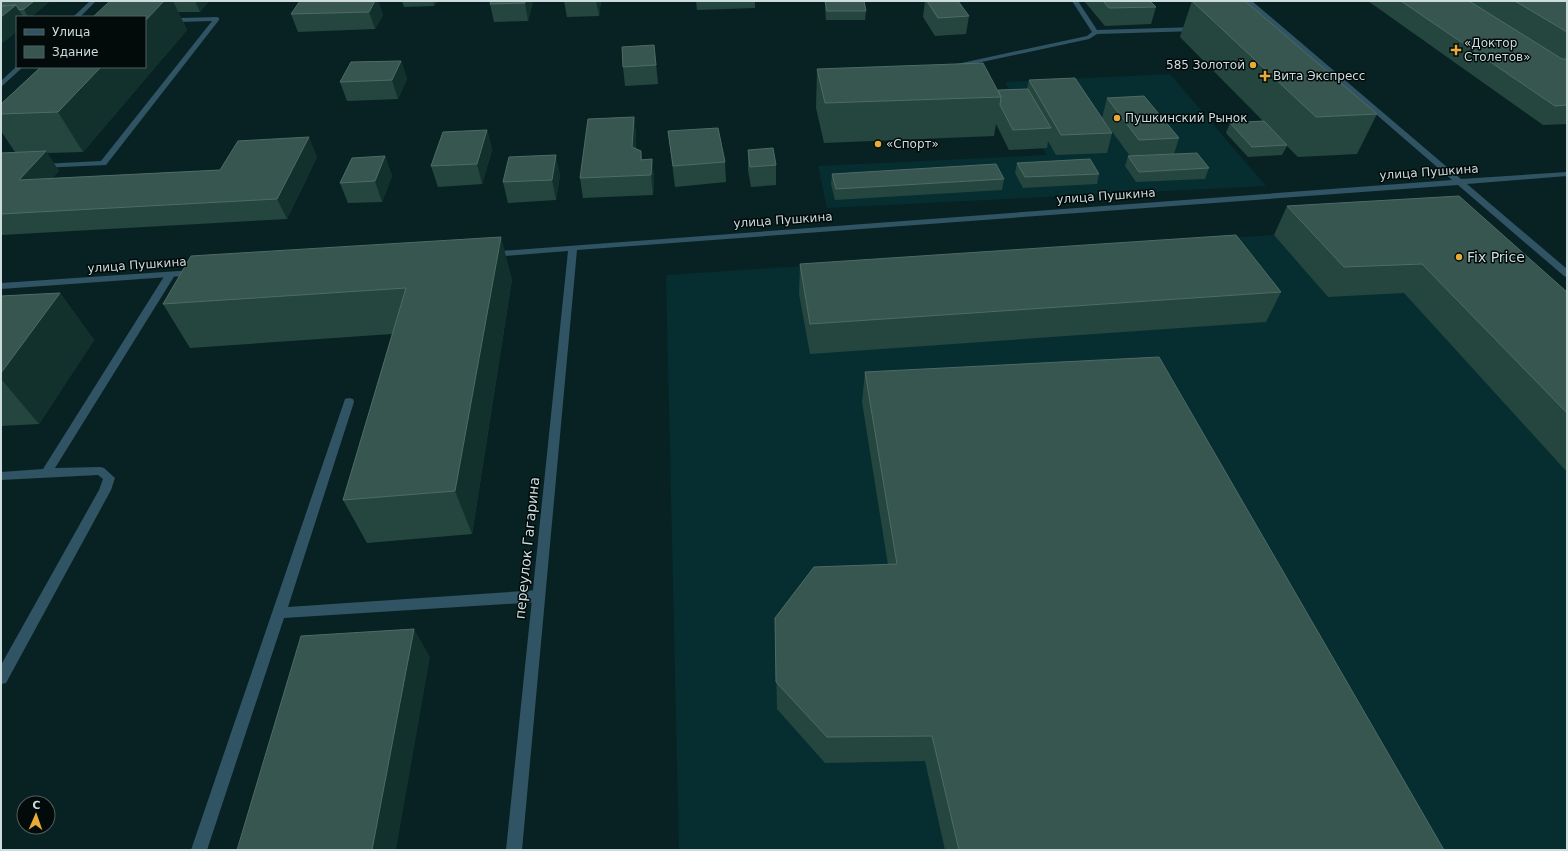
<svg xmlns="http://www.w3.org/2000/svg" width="1568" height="851" font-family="'DejaVu Sans',sans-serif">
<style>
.built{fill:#062d30}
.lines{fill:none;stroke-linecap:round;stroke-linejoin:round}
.service{fill:#305463;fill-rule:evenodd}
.minor{fill:#305463;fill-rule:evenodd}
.wall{fill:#25463f}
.shaded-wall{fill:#12312d}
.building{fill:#375650;stroke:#4e6b66}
.poi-dot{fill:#e8ab37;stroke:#020a0a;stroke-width:1.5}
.labels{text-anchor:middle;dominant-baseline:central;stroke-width:3;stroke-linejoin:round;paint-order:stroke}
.far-poi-label{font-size:12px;fill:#cddcdd;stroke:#020a0a;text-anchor:start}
.far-street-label{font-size:12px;fill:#cddcdd;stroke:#020a0a}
.poi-label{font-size:14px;fill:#cddcdd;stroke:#020a0a;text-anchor:start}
.street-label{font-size:14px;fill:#cddcdd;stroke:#020a0a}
</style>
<rect width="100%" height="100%" fill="#082224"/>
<path class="built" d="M1170 74 1266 186 827 208 818 166 1047 155 1005 82Z
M1438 224 1567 342V850H679L666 275Z"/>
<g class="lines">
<path class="service" d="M1072 1H1078L1097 30 1197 27 1200 29 1197 31 1097 34 1089 39 963 66V72L958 71 957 64 1087 36 1092 32Z
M217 17 219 18V20L106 165 39 168V164H42L101 161 212 21 145 23V19Z
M170 272 175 275 55 468 100 467 104 468 115 478 111 490 6 683 1 684V665L99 490 103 479 98 475 1 480V472L43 469 165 275Z
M349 398 353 399 354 402 288 607 538 590 543 592 545 596 543 600 538 602 284 618 207 850H191L344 402 345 399Z"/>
<path class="minor" d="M90 1H96L80 17H73Z
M1245 1H1252L1461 179 1567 172V176L1467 184 1567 269V277L1564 276 1458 185 577 250 522 850H506L568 251 491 257 487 254 488 252 1452 180Z
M17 66 23 67 1 87V81Z
M194 270 197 271 199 273 197 275 1 289V283Z"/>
</g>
<path class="wall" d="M1 1H50L31 17H17V31L1 44Z
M110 1H209L200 12H178L187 30 83 152 47 153 59 171 52 178 220 170 317 157 287 219 1 235V153L15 152 1 131V104Z
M378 1 383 15 375 29 298 32 291 14Z
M402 1H465L437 2 434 6 404 7Z
M491 1H533L528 21 494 22 490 4Z
M564 1H601L599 16 567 17Z
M696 1H755V8L697 10Z
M825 1 866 11 865 20H826L825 8Z
M925 1H958L969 16 966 34 935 36 923 17Z
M1084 1H1150L1156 7 1151 24 1105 26Z
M1192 1 1377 114 1357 154 1298 157 1287 146 1282 155 1248 157 1226 133 1230 123 1263 121 1180 37Z
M1368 1H1567V124L1543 125Z
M401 61 407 79 398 99 347 101 340 82Z
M656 63 658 84 625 86 623 67Z
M817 69 998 90 1027 89 1029 80 1102 118 1107 98 1179 138 1174 154 1209 168 1205 179 1136 182 1125 166 1128 156H1130L1102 118 1112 133 1107 153 1056 155 1048 141 1047 148 1009 150 996 124 994 136 824 143 816 108Z
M634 117 636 136V149L641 151 642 159H652L654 179 653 195 583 198 580 178Z
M487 130 492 150 482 184 438 187 431 166Z
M668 131 725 162 726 182 675 187Z
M748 150 776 165V185L751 187 748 170Z
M385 156 392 176 382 202 348 203 340 183Z
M1017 163 1099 174 1097 184 1023 188 1015 173Z
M832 174 1004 179 1002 190 835 200 831 184Z
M560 175 556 200 508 203 503 182Z
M1287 206 1567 292V472L1404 293 1328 297 1274 235Z
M800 264 1281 292 1266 322 810 354 799 294Z
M512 279 472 534 367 543 343 500 392 334 190 348 163 304Z
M60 293 94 340 39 424 1 426V296Z
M865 372 1444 850H945L925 761 825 763 777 709 775 618 888 565 862 402Z"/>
<path class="shaded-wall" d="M34 1H50L31 17H28L24 9Z
M164 1H173L187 30 83 152 58 112 101 67H145V21Z
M195 1H209L200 12Z
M375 1H378L383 15 375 29 369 12Z
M433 1H437V2L434 6Z
M525 1H533L528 21 525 3Z
M596 1H601L599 16Z
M16 5 23 17H17V31L1 44V17Z
M401 61 407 79 398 99 392 80Z
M634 117 636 136 635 168 632 147Z
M487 130 492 150 482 184 477 164Z
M309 137 317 157 287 219 277 199Z
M46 151 59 171 33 201 19 180Z
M556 155 560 175 556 200 552 180Z
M385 156 392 176 382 202 375 181Z
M652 159 654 179 653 195 651 175Z
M501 237 512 279 472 534 455 491Z
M60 293 94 340 39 424 1 379V373Z
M414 629 430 657 396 850H372Z"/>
<path class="building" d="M1 1H34L24 9 19 10 16 5 1 6Z
M110 1H164L145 21V17H93Z
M300 1H375L369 12 291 14Z
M491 1H525V3L490 4Z
M825 1H864L866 11H827Z
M927 1H958L969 16 938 18Z
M1103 1H1150L1156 7 1109 8Z
M1192 1H1245L1377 114 1316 117Z
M1401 1H1469L1562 59H1567V105L1555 106Z
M1515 1H1567V32Z
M16 5 1 17V6Z
M654 45 656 65 623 67 622 47Z
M401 61 392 80 340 82 351 62Z
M983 63 1001 97 825 103 817 69Z
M41 67H101L58 112 1 114V104Z
M1075 78 1112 133 1061 135 1029 80Z
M1028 89 1051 128 1013 130 1000 105 1001 97 998 90Z
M1144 96 1179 138 1139 140 1107 98Z
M634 117 632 147 641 151V160L652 159 651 175 580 178 588 119Z
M1264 121 1287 145 1252 147 1230 123Z
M718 128 725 162 673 166 668 131Z
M487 130 477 164 431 166 443 132Z
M309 137 277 199 1 214V153L46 151 19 180 220 170 238 141Z
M773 148 776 165 750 167 748 150Z
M1197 153 1209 168 1139 172 1128 156Z
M556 155 552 180 503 182 509 157Z
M385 156 375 181 340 183 352 158Z
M1090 159 1099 174 1025 177 1017 163Z
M996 164 1004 179 836 189 832 174Z
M1459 196 1567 292V413L1422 264 1344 267 1287 206Z
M1236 235 1281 292 810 324 800 264Z
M501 237 455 491 343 500 406 288 163 304 191 256Z
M60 293 1 373V296Z
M1159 357 1444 850H959L932 736 827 737 776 682 775 618 814 567 897 564 865 372Z
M414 629 372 850H237L301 636Z"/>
<g class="poi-dot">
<path d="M1454 44h4v4h4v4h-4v4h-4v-4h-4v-4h4z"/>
<circle cx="1253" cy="65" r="4"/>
<path d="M1263 70h4v4h4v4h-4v4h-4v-4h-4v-4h4z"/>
<circle cx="1117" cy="118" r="4"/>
<circle cx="878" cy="144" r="4"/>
<circle cx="1459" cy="257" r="4"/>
</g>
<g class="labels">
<g class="far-poi-label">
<text x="1464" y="43">«Доктор<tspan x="1464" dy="14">Столетов»</tspan></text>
<text x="1245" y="65" text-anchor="end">585 Золотой</text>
<text x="1273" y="76">Вита Экспресс</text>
<text x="1125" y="118">Пушкинский Рынок</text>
<text x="886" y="144">«Спорт»</text>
</g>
<g class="far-street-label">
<text transform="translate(1429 172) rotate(-4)">улица Пушкина</text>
<text transform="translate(1106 196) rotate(-4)">улица Пушкина</text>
<text transform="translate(783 220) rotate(-4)">улица Пушкина</text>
<text transform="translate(137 265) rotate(-4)">улица Пушкина</text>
</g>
<g class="poi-label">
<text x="1467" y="257">Fix Price</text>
</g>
<g class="street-label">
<text transform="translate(527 548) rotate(-84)">переулок Гагарина</text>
</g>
</g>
<rect width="1568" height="851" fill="none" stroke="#cddcdd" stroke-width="4"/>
<rect x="16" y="16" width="130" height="52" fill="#020a0a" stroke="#535e5e"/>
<rect x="24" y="29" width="20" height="6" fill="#305463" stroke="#535e5e"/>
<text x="52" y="36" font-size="12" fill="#cddcdd">Улица</text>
<rect x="24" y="46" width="20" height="12" fill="#375650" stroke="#535e5e"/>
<text x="52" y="56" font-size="12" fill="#cddcdd">Здание</text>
<g transform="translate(36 815) rotate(2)"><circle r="19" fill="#020a0a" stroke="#535e5e"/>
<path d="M0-3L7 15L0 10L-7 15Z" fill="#e8ab37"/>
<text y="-6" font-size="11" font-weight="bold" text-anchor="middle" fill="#cddcdd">С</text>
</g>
</svg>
